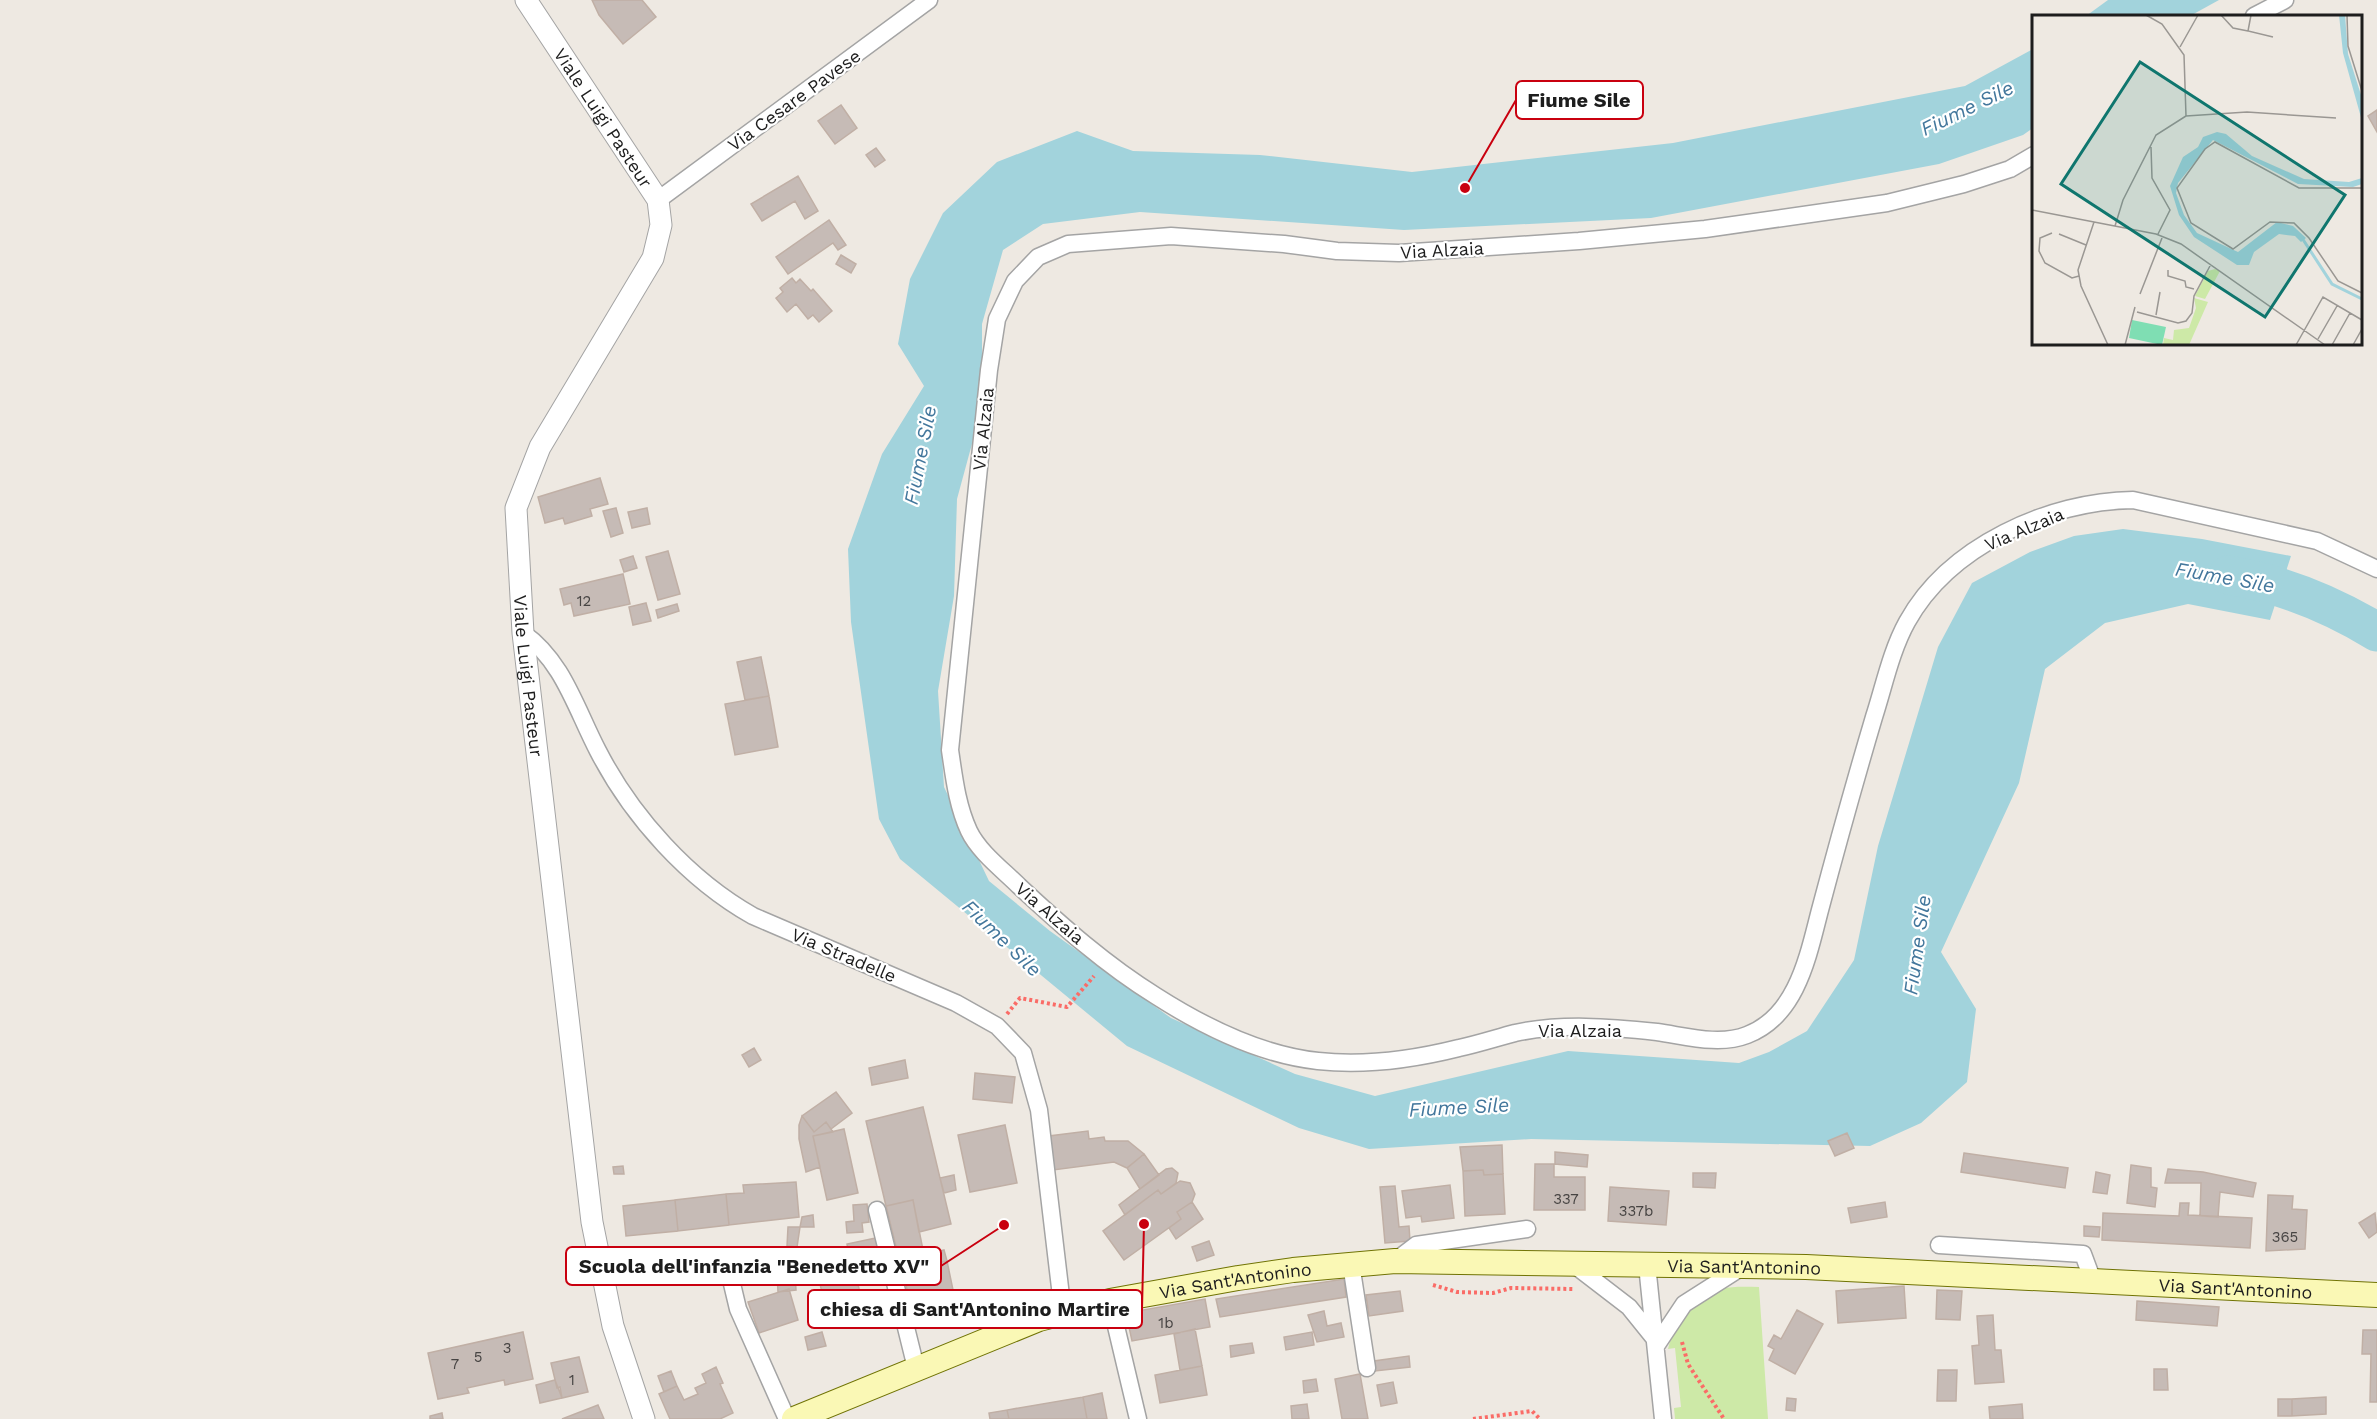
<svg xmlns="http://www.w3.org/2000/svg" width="2377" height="1419" font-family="'Work Sans',sans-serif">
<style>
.grass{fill:#cde9a7}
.water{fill:#a2d3dc}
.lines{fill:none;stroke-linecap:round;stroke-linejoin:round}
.river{stroke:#a2d3dc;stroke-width:39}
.building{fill:#c6bbb6;stroke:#c0afa5;stroke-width:1.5}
.minor-casing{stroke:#a4a4a4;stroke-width:19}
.tertiary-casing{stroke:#a4a4a4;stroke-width:23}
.secondary-casing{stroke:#707304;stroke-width:26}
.path{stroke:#fa6c67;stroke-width:4;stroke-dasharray:3 3;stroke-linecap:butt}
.minor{stroke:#fff;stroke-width:16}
.tertiary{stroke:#fff;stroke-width:21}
.secondary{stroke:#faf8b5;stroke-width:24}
.labels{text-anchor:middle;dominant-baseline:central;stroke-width:4.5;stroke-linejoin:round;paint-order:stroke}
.number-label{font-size:15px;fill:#474443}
.street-label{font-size:18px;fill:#1d1d1d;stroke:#fff}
.water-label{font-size:20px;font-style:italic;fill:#43779c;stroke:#fff}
.inset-river{fill:none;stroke:#a2d3dc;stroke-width:3}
.inset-road{fill:none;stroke:#9a9793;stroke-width:1.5}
.view{fill:#0f766e;fill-opacity:0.15;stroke:#0f766e;stroke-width:3}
.inset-edge{fill:none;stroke:#1d1d1d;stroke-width:3}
.leader{fill:none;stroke:#c9000f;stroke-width:2}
.callout-dot{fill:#c9000f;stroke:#fff;stroke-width:2}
.callout{fill:#fff;stroke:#c9000f;stroke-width:2}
.callout-label{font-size:20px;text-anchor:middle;font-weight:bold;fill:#1d1d1d}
</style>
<rect width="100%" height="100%" fill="#eee9e2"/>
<path class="grass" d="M1759 1287 1768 1419H1675L1674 1408 1681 1407 1675 1348 1668 1349C1675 1322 1693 1298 1721 1289 1733 1286 1747 1287 1759 1287Z"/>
<path class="water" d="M2108 0H2219L2190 16H2086Z
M2033 49V128L2023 135 1939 164 1651 218 1404 230 1140 212 1043 224 1003 250 982 324V407L957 499 954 596 938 691 944 787 989 881 1050 931 1171 1018 1295 1074 1375 1096 1568 1051 1739 1063 1769 1052 1807 1031 1854 960 1878 846 1938 647 1972 583 2030 552 2074 536 2123 529 2202 539 2291 556 2270 620 2188 604 2105 623 2045 669 2019 783 1941 952 1976 1009 1967 1082 1921 1123 1870 1146 1531 1139 1369 1149 1299 1128 1127 1046 900 859 879 819 851 622 848 549 882 454 924 386 898 344 910 279 943 213 997 162 1077 131 1133 151 1260 155 1412 172 1673 143 1965 86Z"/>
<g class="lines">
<path class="river" d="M2228 575C2282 584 2331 604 2377 632"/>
</g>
<path class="building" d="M592 0H642L656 17 623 44 599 15Z
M841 105 857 128 835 144 818 121Z
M2377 110V132L2368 116Z
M876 148 885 160 875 167 866 155Z
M798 176 818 211 805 219 795 201 762 221 751 204Z
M829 220 846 245 838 250 833 243 788 274 776 257Z
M841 255 856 264 851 273 836 264Z
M792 278 796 283 800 279 811 291 813 289 832 311 819 322 813 315 808 319 796 304 787 312 776 298 783 292 780 288Z
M600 478 608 504 590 509 592 516 565 524 563 518 545 523 538 497Z
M616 508 623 533 611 537 603 511Z
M647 508 650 524 632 528 628 512Z
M668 551 680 594 658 600 646 557Z
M633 556 637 568 624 572 620 560Z
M623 574 630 604 574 616 571 603 564 605 560 589Z
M646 603 651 621 633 625 629 607Z
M677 604 679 611 658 618 656 610Z
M761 657 769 696 745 700 737 662Z
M769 696 778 747 735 755 725 704Z
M754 1048 761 1060 749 1067 742 1055Z
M905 1060 908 1078 872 1085 869 1068Z
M975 1073 1015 1077 1012 1103 973 1099Z
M836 1092 852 1113 831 1129 826 1122 814 1132 802 1116Z
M923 1107 951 1224 919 1232 913 1200 886 1206 866 1121Z
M802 1116 814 1132 826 1122 833 1132 813 1136 820 1167 806 1172 799 1139V1125Z
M1005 1125 1017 1183 970 1192 958 1135Z
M844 1129 858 1193 827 1200 813 1136Z
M1088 1131 1089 1139 1104 1137 1105 1141H1128L1144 1154 1127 1168 1114 1162 1053 1170 1049 1136Z
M1847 1133 1854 1148 1835 1156 1828 1141Z
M1502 1145 1503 1174 1484 1175 1483 1170 1463 1171 1460 1147Z
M1555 1152 1588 1155 1587 1167 1555 1164Z
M1964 1153 2068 1168 2065 1188 1961 1172Z
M1144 1154 1159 1175 1140 1189 1127 1168Z
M1535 1164H1554V1177H1585V1210H1534Z
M2131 1165 2151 1168V1187L2157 1188 2155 1207 2127 1203Z
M623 1166 624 1174H614L613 1167Z
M1172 1168 1178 1173 1176 1183 1161 1194 1158 1190 1125 1215 1119 1205 1166 1169Z
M2168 1169 2203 1172 2256 1183 2253 1197 2220 1192 2218 1217 2200 1216 2201 1183H2165Z
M1483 1170 1484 1175 1503 1174 1505 1214 1465 1216 1463 1171Z
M2096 1172 2110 1175 2107 1194 2093 1192Z
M1693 1173H1716L1715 1188 1693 1187Z
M954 1175 956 1190 944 1193 940 1178Z
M1180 1181 1190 1183 1195 1194 1192 1202 1177 1212 1181 1219 1124 1260 1103 1231 1158 1190 1161 1194Z
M796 1182 799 1217 729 1225 726 1194 744 1193 743 1185Z
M1450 1185 1454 1218 1422 1222 1421 1216 1406 1218 1402 1191Z
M1395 1186 1399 1227 1409 1226 1410 1241 1385 1243 1380 1187Z
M1610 1187 1669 1191 1666 1225 1608 1221Z
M726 1194 729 1225 678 1231 675 1200Z
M2268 1195 2293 1196 2292 1209 2307 1210 2305 1249 2266 1251Z
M675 1200 678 1231 626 1236 623 1206Z
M913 1200 924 1255 944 1250 947 1261 902 1271 886 1206Z
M1192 1202 1203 1219 1176 1239 1169 1228 1181 1219 1177 1212Z
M1885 1202 1887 1217 1851 1223 1848 1208Z
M2180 1203H2189L2188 1215 2252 1218 2250 1248 2102 1240 2103 1213 2179 1216Z
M867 1204 869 1222 862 1223 863 1232 847 1233 846 1222 854 1221 853 1205Z
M2375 1213 2377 1232 2369 1238 2359 1223Z
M813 1215 814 1227H800L802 1217Z
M2084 1226 2100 1227 2099 1237 2084 1236Z
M788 1227H800L797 1247 787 1246Z
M876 1238 882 1265 855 1271 860 1293 824 1301 814 1258 839 1252 841 1258 849 1256 847 1244Z
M1209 1241 1214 1255 1197 1261 1192 1247Z
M794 1255 796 1290 778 1292 776 1256Z
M947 1261 953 1290 910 1300 902 1271Z
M1344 1279 1346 1297 1220 1317 1216 1299Z
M1904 1286 1906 1318 1838 1323 1836 1291Z
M789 1289 798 1320 759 1333 748 1302Z
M1937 1290 1962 1291 1960 1320 1936 1319Z
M1400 1291 1403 1311 1369 1316 1366 1295Z
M1205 1299 1210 1327 1132 1341 1126 1313Z
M2137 1301 2219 1307 2217 1326 2136 1320Z
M1797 1310 1823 1324 1795 1374 1769 1360 1774 1349 1768 1346 1774 1335 1781 1339Z
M1324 1311 1327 1326 1341 1323 1344 1337 1317 1342 1308 1315Z
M1993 1315 1995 1350H2001L2004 1382 1975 1384 1972 1346 1979 1345 1977 1316Z
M1195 1329 1202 1366 1180 1370 1174 1334Z
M2363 1330H2377V1402H2370L2371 1354H2362Z
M523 1332 533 1379 505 1385 504 1380 467 1388 469 1393 438 1399 428 1353Z
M822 1332 826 1346 808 1350 805 1337Z
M1312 1332 1314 1345 1286 1350 1284 1337Z
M1252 1343 1254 1353 1231 1357 1230 1346Z
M1409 1356 1410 1367 1375 1371 1374 1361Z
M579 1357 588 1392 562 1398 560 1387 557 1388 551 1363Z
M1202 1366 1207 1395 1160 1403 1155 1375Z
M716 1367 723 1383 720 1384 733 1413 720 1419H670L659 1394 677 1386 684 1400 698 1394 695 1388 706 1383 702 1374Z
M2154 1369H2167L2168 1390H2154Z
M1938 1370H1957L1956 1401H1937Z
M671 1371 677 1386 664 1392 658 1376Z
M1360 1374 1368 1419H1342L1335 1379Z
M1316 1379 1318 1391 1304 1393 1303 1381Z
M555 1380 562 1398 540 1403 536 1385Z
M1393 1382 1397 1403 1381 1406 1377 1385Z
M1102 1393 1107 1419H1087L1083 1397Z
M1083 1397 1087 1419H1009L1007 1410Z
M2326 1397V1414L2292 1416V1399Z
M1787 1398 1796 1399 1795 1411 1786 1410Z
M2278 1399H2292V1416H2278Z
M1307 1404 1309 1419H1292L1291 1406Z
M2022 1404 2023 1419H1990L1989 1407Z
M598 1405 604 1419H562Z
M1007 1410 1009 1419H990L989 1413Z
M442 1413 443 1419H430V1416Z"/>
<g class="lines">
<g class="minor-casing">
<path id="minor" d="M2254 16 2285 0
M2034 155 2010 169 1964 184 1887 203 1705 229 1579 241 1399 253 1337 251 1284 244 1171 236 1068 244 1038 257 1015 281 997 319 989 370 950 750C954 777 957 805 969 831 979 852 1003 870 1019 886 1062 926 1106 965 1156 996 1203 1026 1261 1055 1318 1061 1363 1066 1415 1059 1459 1048 1478 1044 1496 1038 1515 1033 1561 1023 1610 1027 1657 1032 1686 1036 1719 1046 1747 1035 1797 1016 1808 956 1820 910 1837 846 1855 781 1874 717 1884 686 1891 651 1907 622 1949 546 2049 501 2133 500L2317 541 2377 569
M658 200 929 0
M523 633C563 661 576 709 598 751 632 817 689 880 753 916L956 1003 997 1026 1023 1053 1039 1110 1063 1313
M877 1210 916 1368
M1939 1245 2083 1254 2093 1281
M1395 1261 1416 1245 1527 1229
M1351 1264 1367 1368
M1573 1264 1629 1307 1654 1338
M1647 1265 1663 1419
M728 1267 738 1309 787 1419
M1110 1301 1138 1419
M1656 1346 1684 1304 1742 1267"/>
</g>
<g class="tertiary-casing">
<g id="tertiary">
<path id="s1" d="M526 0 658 200 661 225 653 258 540 447 516 508 523 633 592 1222 613 1326 644 1419"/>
</g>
</g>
<g class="secondary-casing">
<g id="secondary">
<path id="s2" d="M794 1419 1039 1319 1110 1301 1238 1278 1293 1270 1395 1261 1806 1267 2377 1295"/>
</g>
</g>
<path class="path" d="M1007 1014 1020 998 1067 1007 1094 976
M1433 1285 1457 1292 1493 1293 1511 1288 1574 1289
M1682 1342 1688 1364 1724 1419
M1473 1419 1532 1411 1540 1419"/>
<use href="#minor" class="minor"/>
<use href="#tertiary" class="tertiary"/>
<use href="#secondary" class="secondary"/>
</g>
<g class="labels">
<g class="number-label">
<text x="584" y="601">12</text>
<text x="1566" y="1199">337</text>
<text x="1636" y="1211">337b</text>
<text x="2285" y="1237">365</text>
<text x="1166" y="1323">1b</text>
<text x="507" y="1348">3</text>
<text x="478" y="1357">5</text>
<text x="455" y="1364">7</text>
<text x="572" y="1380">1</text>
</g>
<g class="street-label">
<text transform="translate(794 100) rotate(-36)">Via Cesare Pavese</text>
<text stroke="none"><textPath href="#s1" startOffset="141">Viale Luigi Pasteur</textPath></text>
<text transform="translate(1442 250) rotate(-3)">Via Alzaia</text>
<text transform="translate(983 429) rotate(-84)">Via Alzaia</text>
<text transform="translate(2024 529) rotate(-23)">Via Alzaia</text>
<text stroke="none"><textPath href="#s1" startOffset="753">Viale Luigi Pasteur</textPath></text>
<text transform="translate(1050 913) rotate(41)">Via Alzaia</text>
<text transform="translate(844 955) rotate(23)">Via Stradelle</text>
<text x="1580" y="1030">Via Alzaia</text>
<text stroke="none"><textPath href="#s2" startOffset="975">Via Sant'Antonino</textPath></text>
<text stroke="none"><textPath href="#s2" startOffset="465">Via Sant'Antonino</textPath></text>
<text stroke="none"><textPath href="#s2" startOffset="1467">Via Sant'Antonino</textPath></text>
</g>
<g class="water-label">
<text transform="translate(1967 108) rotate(-26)">Fiume Sile</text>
<text transform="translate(920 455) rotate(-79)">Fiume Sile</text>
<text transform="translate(2225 577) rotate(10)">Fiume Sile</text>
<text transform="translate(1002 938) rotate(44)">Fiume Sile</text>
<text transform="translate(1917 945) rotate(-82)">Fiume Sile</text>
<text transform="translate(1459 1107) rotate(-3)">Fiume Sile</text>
</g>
</g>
<g transform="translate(2032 15)">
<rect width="330" height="330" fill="#eee9e2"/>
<path d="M183 254 188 256 173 284 163 281 176 256ZM162 283 176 287 157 330H131L132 323 141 325 142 315 157 313 164 293Z" fill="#cde9a7"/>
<path d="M100 305 134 312 130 330 97 323Z" fill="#7fdeb3"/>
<path d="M307 0H313L316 39 330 83V106L311 38ZM185 117 194 119 220 141 272 164 317 167 330 163V169L321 172 266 169 181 125 146 168 144 178 152 200 165 218 206 237 245 207 261 211 274 223 269 227 263 221 247 219 222 237 217 250H205L162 222 147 200 138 171 151 142 166 132 171 122Z" fill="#a2d3dc"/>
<path class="inset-river" d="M270 223 300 269 330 284"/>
<path class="inset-road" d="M189 0 201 13 216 16M219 0 216 16 241 22M315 0 316 31 330 76M148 32 166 0M154 101 215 97 304 103M119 132 120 163 138 195 126 219M330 173H267L183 127 173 134 145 173 159 208 201 234 238 207 262 208 277 223 306 266 330 278M0 195 124 219 149 229 293 330M62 207 46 255 49 271 76 330M83 211 91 185 124 120 154 101 152 40 130 9 114 0M20 218 8 223 7 236 13 248 40 263 47 261M27 219 54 230M136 255V261L153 266 154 272 162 274M108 279 130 223M105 297 146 308 154 306 160 298 162 281 179 249M124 300 128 277M286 324 305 291M93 330 103 292M264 330 291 282 330 305M300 330 318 298M321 330 330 314"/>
<path class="view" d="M108 47 313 180 233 302 29 169Z"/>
<rect width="330" height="330" class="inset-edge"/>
</g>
<path class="leader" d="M1465 188L1516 100M1004 1225L941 1266M1144 1224L1142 1309"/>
<g class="callout-dot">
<circle cx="1465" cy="188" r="6"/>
<circle cx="1004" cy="1225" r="6"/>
<circle cx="1144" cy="1224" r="6"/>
</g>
<g class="callout">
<rect x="1516" y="81" width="127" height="38" rx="6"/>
<rect x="566" y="1247" width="375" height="38" rx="6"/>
<rect x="808" y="1290" width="334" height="38" rx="6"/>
</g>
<g class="callout-label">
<text x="1579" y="107">Fiume Sile</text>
<text x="754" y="1273">Scuola dell'infanzia "Benedetto XV"</text>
<text x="975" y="1316">chiesa di Sant'Antonino Martire</text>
</g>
</svg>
